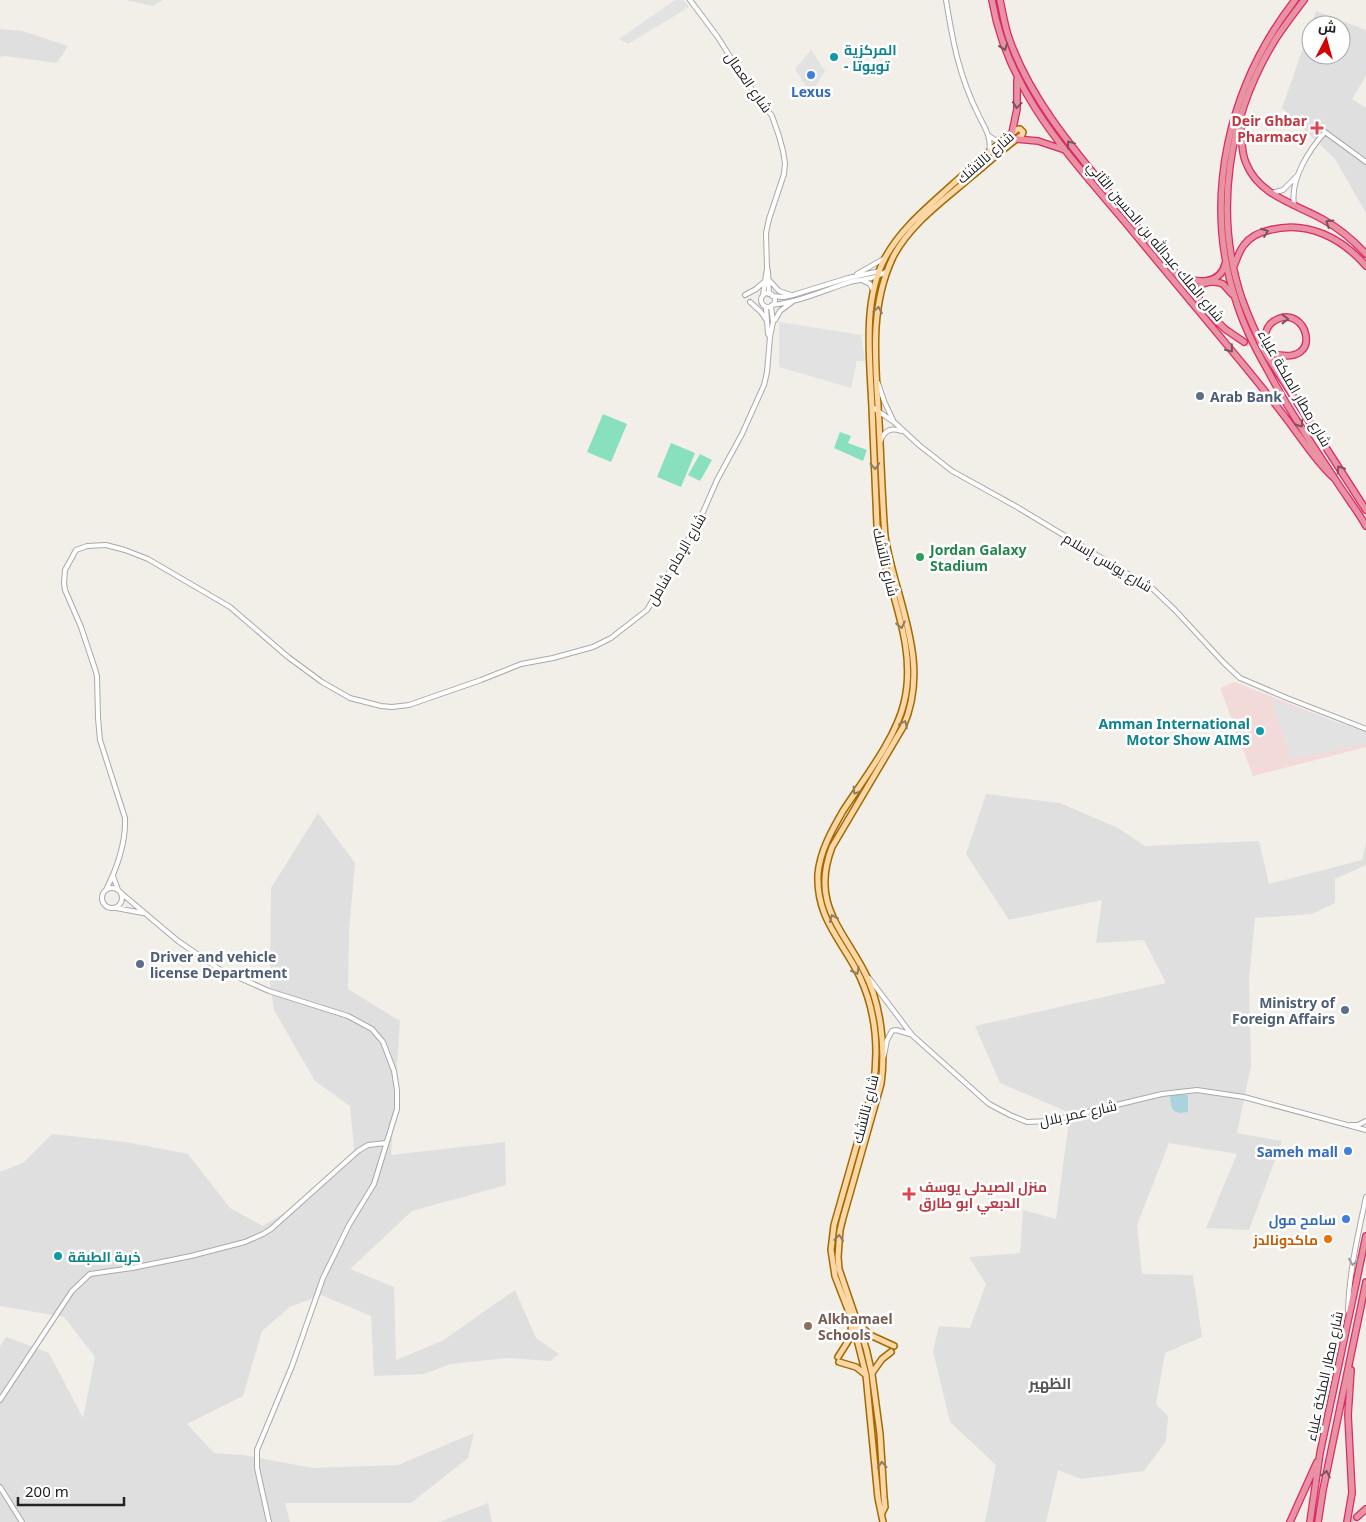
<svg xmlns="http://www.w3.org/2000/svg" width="1366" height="1522" font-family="'Noto Sans',Cairo,sans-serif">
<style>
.residential{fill:#e0dfdf;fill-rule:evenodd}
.commercial{fill:#f2dad9}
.pitch{fill:#88e0be}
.parking{fill:#e2e2e2}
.water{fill:#aad3df}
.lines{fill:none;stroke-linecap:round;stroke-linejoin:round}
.highway-tunnel{stroke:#c8c6c1;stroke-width:5.5;stroke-dasharray:5.5 3;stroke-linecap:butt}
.minor-casing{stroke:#a9a9a9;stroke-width:6}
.major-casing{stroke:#a06b00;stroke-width:8}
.highway-casing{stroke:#dc2a67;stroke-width:8}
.minor{stroke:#fff;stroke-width:4}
.major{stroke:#fcd6a4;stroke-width:5}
.highway{stroke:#e892a2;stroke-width:5.5}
.oneway{stroke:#7b545c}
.oneway2{stroke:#8f7c63}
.oneway3{stroke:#9c9c9c}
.culture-dot{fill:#0f9aa8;stroke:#fff;stroke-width:2}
.shop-dot{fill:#3f7fe0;stroke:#fff;stroke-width:2}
.health-dot{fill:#e0444e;stroke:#fff;stroke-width:2}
.service-dot{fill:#5c6f8a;stroke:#fff;stroke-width:2}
.leisure-dot{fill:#2e9e5b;stroke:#fff;stroke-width:2}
.food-dot{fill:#e8710a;stroke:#fff;stroke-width:2}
.education-dot{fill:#8d6e63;stroke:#fff;stroke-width:2}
.labels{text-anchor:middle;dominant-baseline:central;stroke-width:5;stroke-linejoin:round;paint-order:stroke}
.culture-label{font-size:14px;font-weight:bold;fill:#0d838f;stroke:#fff;text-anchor:start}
.street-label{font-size:14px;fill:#222;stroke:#fff}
.shop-label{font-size:14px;font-weight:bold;fill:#366cbe;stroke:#fff;text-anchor:end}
.health-label{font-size:14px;font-weight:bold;fill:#be3a42;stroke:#fff;text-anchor:end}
.service-label{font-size:14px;font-weight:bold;fill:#4e5e75;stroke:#fff;text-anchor:start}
.leisure-label{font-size:14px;font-weight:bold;fill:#27864d;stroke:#fff;text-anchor:start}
.food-label{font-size:14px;font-weight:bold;fill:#c56008;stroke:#fff;text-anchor:end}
.education-label{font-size:14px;font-weight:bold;fill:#785e54;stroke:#fff;text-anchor:start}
.neighbourhood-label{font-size:15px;font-weight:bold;fill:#555;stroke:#fff}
</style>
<rect width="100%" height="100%" fill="#f2efe9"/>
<path class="residential" d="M126 0H163L152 6Z
M1316 11 1366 30V76L1352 99 1366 108V213L1335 159 1282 108ZM1311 25H1341V55H1311Z
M0 29 23 31 68 46 57 63 5 56 0 57Z
M986 794 1060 803 1118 828 1145 846 1259 841 1269 884 1362 860 1366 842V865L1335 879V903L1312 914 1255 918 1249 979 1251 1066 1237 1133 1282 1141 1249 1230 1206 1228 1237 1154 1169 1143 1137 1225 1142 1274 1193 1275 1202 1337 1165 1353 1156 1404 1168 1416 1166 1441 1144 1471 1081 1479 1058 1470 1046 1522H985L996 1465 950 1422 933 1351 939 1326 970 1328 986 1284 969 1257 1020 1253 1023 1210 1056 1219 1070 1113 1000 1083 975 1026 1166 983 1144 940 1096 943 1102 900 1009 920 966 854Z
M318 813 355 863 349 931 348 989 400 1021 391 1155 505 1142 506 1185 412 1211 350 1269 394 1287 396 1360 442 1341 515 1290 536 1338 559 1354 550 1361 507 1358 451 1364 424 1374 374 1376 371 1316 321 1295 290 1307 262 1331 243 1396 187 1424 214 1453 243 1455 312 1468 398 1465 474 1433 468 1458 411 1503H285L290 1522H0V1346L6 1337 49 1353 83 1418 95 1357 64 1317 0 1306V1172L23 1163 52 1134 126 1142 188 1154 230 1208 263 1226 312 1196 355 1158 350 1106 315 1081 274 1010 270 983 271 888Z
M488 1503 492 1522H439Z"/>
<path class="commercial" d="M1235 682 1366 734V747L1253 776 1220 688Z"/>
<path class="pitch" d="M603 414 627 424 611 462 587 452Z
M840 432 851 436 848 443 867 450 863 461 834 448Z
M671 443 695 453 681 487 657 477Z
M700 454 712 460 700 481 688 475Z"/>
<path class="parking" d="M675 0H684L689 7 628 44 619 39Z
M811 50 825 71 811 94 795 69Z
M779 322 861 335 865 361H856V366L851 388 779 367Z
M1272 700 1366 732V744L1291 759Z"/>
<path class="water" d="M1170 1095H1188V1112C1172 1115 1171 1109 1170 1095Z"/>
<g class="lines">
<path class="highway-tunnel" d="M1244 342 1267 351
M1350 1522 1357 1517"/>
<g class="minor-casing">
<path id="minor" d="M690 0 717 36 743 77 772 116 779 136 783 151 785 163 784 174 769 219 766 233 767 268 763 295
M946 0C953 43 959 76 979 116 985 128 992 138 989 152
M989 136 997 141 1003 140
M1272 193 1283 190 1298 175
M1294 205C1290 179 1309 150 1325 132L1366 162
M767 268 768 271 769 294
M857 274 885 258
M769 280 779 291 791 295
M862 280 870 284 873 290
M761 300a7 7 0 1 1 14 0a7 7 0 1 1-14 0Z
M745 295 756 289 764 282
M772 296 784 297 793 295 848 278 880 271
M750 302 761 312 767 321
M772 305C799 302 825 290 850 282 863 279 876 279 887 271
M766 307 768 334 770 337
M775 320 780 311 792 302
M878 383 884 401 893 420
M872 407 894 422 919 445 952 471 1017 507 1153 589 1175 610 1224 663 1240 678 1287 698 1366 729
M881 440C884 431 891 427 901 431
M113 876 118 890
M102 898a10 10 0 1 1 20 0a10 10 0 1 1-20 0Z
M106 890C117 868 126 843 125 818L100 740 98 718 97 676 95 669 81 627 65 590 64 583 65 570 76 550 87 546 106 545 125 550 148 559 230 607 288 657 322 682 350 698 381 706 392 707 409 705 481 680 521 664 553 658 593 647 611 638 647 610 700 519 717 480 742 434 764 385 767 372 770 337 773 322 771 306
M121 893 178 941 219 969 269 991 348 1016 372 1029 383 1042 394 1071 397 1090V1109L374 1184 349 1225 323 1278 292 1366 257 1450V1468L269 1522
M116 908 143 913
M869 978 912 1035 989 1104 1010 1115 1027 1122 1050 1121 1162 1094 1197 1090 1244 1097 1366 1130
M884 1056 887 1040 892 1031 896 1030 910 1034
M1351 1125H1358L1366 1121
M1348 1311C1349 1272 1358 1235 1366 1197
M0 1400 72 1291 90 1274 132 1268 191 1256 245 1242 263 1234 271 1229 358 1151 368 1145 386 1143
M0 1487 22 1522"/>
</g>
<g class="major-casing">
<path id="major" d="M861 1326 870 1335 894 1346
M838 1357 850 1338 852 1323
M839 1362 856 1367 866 1375
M872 1373 882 1359 891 1352
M882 1513 885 1507 884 1497 880 1434 872 1374 866 1348 839 1269 838 1257 840 1230 843 1218 881 1084C886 1049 881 1003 864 971 840 926 811 902 832 847L903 727C932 662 895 600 885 536 882 498 881 460 879 422 876 366 868 310 893 257 910 224 944 200 972 176 989 162 1005 147 1022 135L1023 132 1020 129H1018C995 144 975 165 954 183 929 206 901 228 885 258 862 301 870 360 872 408 874 447 875 486 877 525 884 584 919 643 904 703 896 738 863 780 843 811 832 830 820 851 818 874 816 919 842 940 860 977 876 1012 879 1051 873 1088L834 1225 831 1250 835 1276 852 1320 866 1375 878 1498 883 1522"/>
</g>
<g class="highway-casing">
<path id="highway" d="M992 0C1007 90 1067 153 1124 221 1165 271 1206 320 1247 369 1263 389 1279 408 1294 429 1307 446 1318 464 1334 478
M1000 0C1003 14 1005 28 1010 41 1032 102 1076 152 1117 202 1148 240 1180 279 1212 316L1225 329 1244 342
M1295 0C1229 85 1201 199 1237 304 1244 326 1255 348 1267 369 1287 407 1311 443 1335 479 1345 495 1357 510 1366 526
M1304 0C1294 13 1284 26 1275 40 1228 116 1213 213 1242 299 1249 318 1257 336 1266 354L1366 510
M1240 122C1243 136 1240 150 1246 163 1259 196 1296 204 1324 220 1340 229 1354 241 1366 254
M1012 133 1017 109V80
M1016 139 1038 141 1065 150
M1234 266C1237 259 1239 251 1244 245 1250 237 1260 232 1270 230 1307 220 1342 238 1366 266
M1179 277C1196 282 1220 286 1225 264
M1199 300V287C1205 281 1216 281 1223 284L1232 294
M1266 350C1264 339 1264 327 1274 321 1307 300 1327 370 1271 353
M1357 1517 1366 1509
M1290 1522 1317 1462
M1310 1522 1320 1453 1366 1236
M1318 1522 1323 1490 1366 1282
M1347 1522 1352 1493 1348 1415 1351 1370"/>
</g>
<use href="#minor" class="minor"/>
<use href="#major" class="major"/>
<use href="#highway" class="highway"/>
</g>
<defs><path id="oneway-chevron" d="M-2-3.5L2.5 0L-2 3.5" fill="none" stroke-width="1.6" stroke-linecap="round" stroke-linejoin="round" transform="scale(1.25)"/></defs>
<g class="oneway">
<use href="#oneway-chevron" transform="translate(1004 47) rotate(70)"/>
<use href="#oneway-chevron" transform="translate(1017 105) rotate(95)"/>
<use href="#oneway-chevron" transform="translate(1070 144) rotate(-127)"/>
<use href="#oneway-chevron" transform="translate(1329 223) rotate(-148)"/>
<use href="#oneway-chevron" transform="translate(1265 232) rotate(-20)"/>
<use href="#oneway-chevron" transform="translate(1285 319)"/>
<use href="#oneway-chevron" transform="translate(1230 349) rotate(51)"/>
<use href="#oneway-chevron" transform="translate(1300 424) rotate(57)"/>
<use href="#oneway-chevron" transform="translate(1340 469) rotate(-123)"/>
<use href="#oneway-chevron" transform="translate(1326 1474) rotate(-78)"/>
</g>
<g class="oneway2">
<use href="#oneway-chevron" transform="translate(878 310) rotate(-80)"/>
<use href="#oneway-chevron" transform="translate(875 466) rotate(87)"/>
<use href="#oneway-chevron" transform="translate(901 625) rotate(76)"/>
<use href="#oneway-chevron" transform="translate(904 724) rotate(-65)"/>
<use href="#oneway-chevron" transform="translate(856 791) rotate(122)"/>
<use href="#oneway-chevron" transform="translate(833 918) rotate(-113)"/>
<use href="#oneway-chevron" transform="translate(856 971) rotate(62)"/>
<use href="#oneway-chevron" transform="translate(839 1238) rotate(-83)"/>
<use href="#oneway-chevron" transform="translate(882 1465) rotate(-94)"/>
</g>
<use class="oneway3" href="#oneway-chevron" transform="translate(1353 1262) rotate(99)"/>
<g class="culture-dot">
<circle cx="834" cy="57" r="5"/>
<circle cx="1260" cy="731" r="5"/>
<circle cx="58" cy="1256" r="5"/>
</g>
<g class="shop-dot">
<circle cx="811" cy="75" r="5"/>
<circle cx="1348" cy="1151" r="5"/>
<circle cx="1346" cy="1219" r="5"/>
</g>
<g class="health-dot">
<path d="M1314.5 120.5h5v5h5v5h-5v5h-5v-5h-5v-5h5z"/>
<path d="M906.5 1186.5h5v5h5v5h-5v5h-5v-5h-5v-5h5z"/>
</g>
<g class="service-dot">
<circle cx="1200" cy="396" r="5"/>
<circle cx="140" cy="964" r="5"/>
<circle cx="1345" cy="1010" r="5"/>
</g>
<circle class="leisure-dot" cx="920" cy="557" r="5"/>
<circle class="food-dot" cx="1328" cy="1239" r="5"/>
<circle class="education-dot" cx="808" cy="1326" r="5"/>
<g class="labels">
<g class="culture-label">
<text x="844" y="49">المركزية<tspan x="844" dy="16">- تويوتا</tspan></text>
<text x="1250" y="723" text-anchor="end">Amman International<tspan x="1250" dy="16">Motor Show AIMS</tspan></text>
<text x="68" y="1256">خربة الطبقة</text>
</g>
<g class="street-label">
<text transform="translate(749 82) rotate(55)">شارع العمال</text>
<text transform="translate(985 157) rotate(-41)">شارع نالتشك</text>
<text transform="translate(1156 241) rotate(50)">شارع الملك عبدالله بن الحسين الثاني</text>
<text transform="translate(1295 388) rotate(60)">شارع مطار الملكة علياء</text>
<text transform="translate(676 559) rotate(-60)">شارع الإمام شامل</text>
<text transform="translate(886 562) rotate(77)">شارع نالتشك</text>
<text transform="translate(1108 562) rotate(31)">شارع يونس إسلام</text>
<text transform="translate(865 1109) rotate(-76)">شارع نالتشك</text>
<text transform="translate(1078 1113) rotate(-12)">شارع عمر بلال</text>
<text transform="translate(1324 1376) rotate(-78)">شارع مطار الملكة علياء</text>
</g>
<g class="shop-label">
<text x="811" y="91" text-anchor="middle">Lexus</text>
<text x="1338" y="1151">Sameh mall</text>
<text x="1336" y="1219">سامح مول</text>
</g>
<g class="health-label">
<text x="1307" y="120">Deir Ghbar<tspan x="1307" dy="16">Pharmacy</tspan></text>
<text x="919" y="1186" text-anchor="start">منزل الصيدلي يوسف<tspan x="919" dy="16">الدبعي ابو طارق</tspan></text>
</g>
<g class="service-label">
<text x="1210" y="396">Arab Bank</text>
<text x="150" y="956">Driver and vehicle<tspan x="150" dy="16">license Department</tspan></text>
<text x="1335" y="1002" text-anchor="end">Ministry of<tspan x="1335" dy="16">Foreign Affairs</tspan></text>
</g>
<g class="leisure-label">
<text x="930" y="549">Jordan Galaxy<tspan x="930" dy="16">Stadium</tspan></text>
</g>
<g class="food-label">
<text x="1318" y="1239">ماكدونالدز</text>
</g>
<g class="education-label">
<text x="818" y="1318">Alkhamael<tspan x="818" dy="16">Schools</tspan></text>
</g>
<g class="neighbourhood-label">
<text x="1050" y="1383">الظهير</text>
</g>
</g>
<g transform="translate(1326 40) rotate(6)"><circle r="24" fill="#ffffff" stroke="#a7a7a7"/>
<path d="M0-4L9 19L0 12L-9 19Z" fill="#d40000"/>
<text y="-8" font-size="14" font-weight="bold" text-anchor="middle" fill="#222222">ش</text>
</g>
<path d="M18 1497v8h106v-8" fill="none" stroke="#222222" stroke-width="2.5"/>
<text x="25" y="1497" font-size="15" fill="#222222" stroke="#ffffff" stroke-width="4" paint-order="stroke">200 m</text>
</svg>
